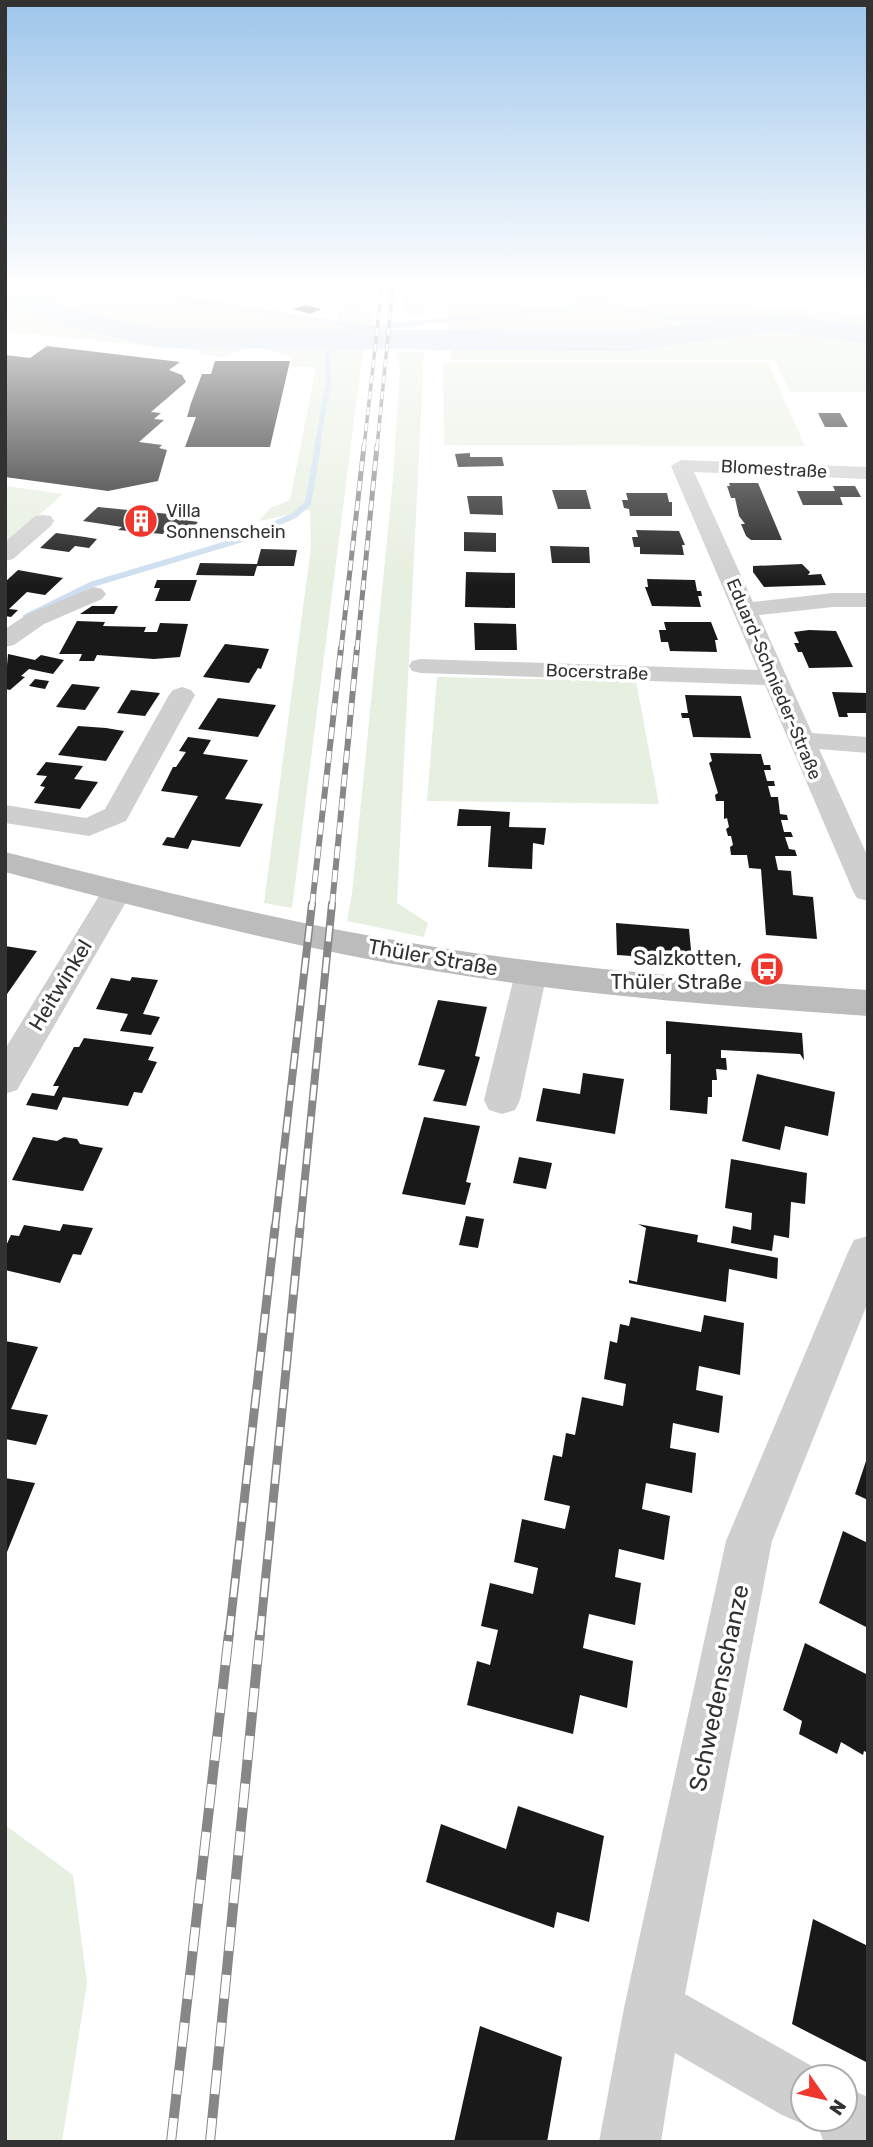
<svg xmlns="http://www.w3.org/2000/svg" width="873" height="2147" font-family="Rubik,sans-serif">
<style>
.green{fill:#e7efe0}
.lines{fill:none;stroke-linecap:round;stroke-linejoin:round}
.stream-far1{stroke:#ccdeef;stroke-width:5}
.stream{stroke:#ccdeef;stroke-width:6}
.river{fill:#ccdeef;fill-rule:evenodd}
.building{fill:#191919}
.minor{fill:#cfcfcf;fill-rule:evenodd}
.secondary{fill:#bcbcbc;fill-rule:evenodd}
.rail-far5-casing{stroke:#878787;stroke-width:3.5}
.rail-far4-casing{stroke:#878787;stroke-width:5}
.rail-far3-casing{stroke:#878787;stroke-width:6}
.rail-far2-casing{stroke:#878787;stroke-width:8}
.rail-far1-casing{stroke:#878787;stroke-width:9}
.rail-casing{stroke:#878787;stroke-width:10}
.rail-far5{stroke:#fff;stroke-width:2.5;stroke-dasharray:8;stroke-linecap:butt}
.rail-far4{stroke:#fff;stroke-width:3.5;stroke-dasharray:10;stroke-linecap:butt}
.rail-far3{stroke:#fff;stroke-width:4.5;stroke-dasharray:12;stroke-linecap:butt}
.rail-far2{stroke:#fff;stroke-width:5;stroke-dasharray:16;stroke-linecap:butt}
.rail-far1{stroke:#fff;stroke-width:6;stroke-dasharray:19;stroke-linecap:butt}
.rail{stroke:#fff;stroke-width:8;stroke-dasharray:24;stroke-linecap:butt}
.labels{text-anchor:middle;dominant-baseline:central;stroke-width:7;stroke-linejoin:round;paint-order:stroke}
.far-street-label{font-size:18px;fill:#323232;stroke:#fff}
.far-poi-label{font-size:18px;fill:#323232;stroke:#fff;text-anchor:start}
.street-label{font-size:21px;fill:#323232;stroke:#fff}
.poi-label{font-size:21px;fill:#323232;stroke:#fff;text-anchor:end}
.near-street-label{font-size:24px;fill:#323232;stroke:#fff}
</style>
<rect width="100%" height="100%" fill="#fff"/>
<path class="green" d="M5 286H130L338 321V286H370L366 313H373L369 348 364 350 360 374 292 908 264 903 311 547 310 510 259 521 270 508 290 500 316 367H292V357L260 348 244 349 223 357 200 354 202 351 9 332Z
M405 286H423L424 315 403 314Z
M446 286H592L668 299 868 315V332L776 319 649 337 449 339Z
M781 324 868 337V392H790L775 360H451L450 344 625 343Z
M395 352H424L397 903 428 923 424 937 347 921 352 894 393 479 400 369Z
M443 363H768L805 446 444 445Z
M5 486 63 494 5 545Z
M437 677 636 681 659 804 427 801Z
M5 1825 73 1875 87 1983 62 2142H5Z"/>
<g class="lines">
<path class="stream-far1" d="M123 286 165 296 366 328 604 305 682 320 732 317 766 322
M554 291 598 302
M317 447 329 379 327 353 354 340"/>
<path class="stream" d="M26 617 93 584 243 539 295 515 308 503 318 446"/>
<path class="river" d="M5 286C30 286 48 299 71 308 100 318 131 323 161 328L632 331 776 313 868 326V344L776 331 632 351 161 348 69 327 30 313 5 299Z"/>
</g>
<path class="building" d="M781 286H848L850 289H782Z
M305 305 321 309 310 314 293 309Z
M47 346 180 362 169 370 182 375 186 382 151 412 161 413 154 419 164 420 139 442 162 445 159 448 167 450 158 481 108 491 5 477V384L8 382H5V355L30 358Z
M215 361H290L270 447H185L196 417H187L191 403 202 374H211Z
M818 413H840L848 427H825Z
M470 453V457H502L504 466 458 467 455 454Z
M729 483H758L782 540H751L746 536 741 524H745L739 516 735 498H731L727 486H730Z
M833 486H855L861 497H840L843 505H803L797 491H835Z
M552 490H586L591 509H558Z
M626 493H667L669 502H672V516H630L629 509 624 508 622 500H628Z
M467 496H502L503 515 470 514Z
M98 507 169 514 166 517 198 522 185 536 118 530 122 527 83 521Z
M636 530 679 531 685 545H682L684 555 640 554V547H634L632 537H638Z
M464 532 496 533V552L464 551Z
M56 533 85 537 97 539 89 548 75 546 69 552 40 548Z
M550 546 589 547 590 563H552Z
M261 549 297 550 294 566H257L254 576 196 575 200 563 257 564Z
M802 564 810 572 808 575 821 574 826 585 764 587 753 572V566Z
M18 570 63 578 45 595 27 592 9 609 18 610 11 617 5 616V582Z
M466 572 515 573V608L465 607Z
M647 579 695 580 697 591H701L702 596H698L701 607 652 606 645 587H648Z
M157 580H197L190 601H155L160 588H154Z
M92 606H118L114 614H80Z
M77 621 105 622 103 626 146 627 144 632H157L160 623 188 624 180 657 154 659 97 655 94 661H79L82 654H59Z
M664 622H711L718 640H715L717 652 670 651 668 642H661L659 630H666Z
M474 623 516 624 517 650H475Z
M809 630 836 631 853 667 809 668 802 652H798L794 643H799L794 632Z
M225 644 269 649 261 669 258 668 249 683 203 677Z
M8 654 35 660 41 655 64 660 53 674 29 669 21 676 25 677 10 690 5 689Z
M35 679 49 681 45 689 29 686Z
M72 684 100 687 85 710 56 707Z
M131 690 160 693 145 716 117 713Z
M832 692 868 693V713H847L848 717H839Z
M685 695 741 696 751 738 693 737 689 718H682L681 713H688Z
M218 698 276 705 258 737 198 729Z
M78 726 106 728 124 731 106 761 58 755Z
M188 737 211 740 203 754 248 760 225 799 263 804 240 847 192 840 188 849 162 845 167 837 174 838 198 796 161 791 173 767H176L186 752 179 751Z
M710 753 761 754 764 765H770L771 770H764L767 781H774L775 786H768L771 797H778L780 814 787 815 788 820H781L784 832H791L793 837H785L789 849 795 850 797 856H775L778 870 791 871 793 895 813 897 817 939 766 935 761 869 749 868 747 855H731L730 847 733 845 731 836H728L726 829 729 827 727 818 724 819V801H716L715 795 718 793 709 763 712 761Z
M46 762 83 766 74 779 98 782 80 809 34 803 45 787 40 786 47 776 36 775Z
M459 809 510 812 509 827 546 828 544 845 533 843 532 869 488 867 491 826H457Z
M616 923 689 929 692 960 617 955Z
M5 946 37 951 5 997Z
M132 977 158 980 143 1014 160 1017 151 1035 120 1031 128 1014 96 1009 111 978 130 981Z
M438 1000 487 1007 475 1056 480 1057 466 1106 433 1101 445 1070 418 1065Z
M666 1021 802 1033 804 1060 800 1054 721 1050V1058H726L727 1070 716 1069 717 1080H712V1097H708L707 1114 670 1110 671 1054H666Z
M84 1038 154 1047 148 1060 157 1062 142 1093 134 1092 128 1106 63 1097 57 1110 26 1105 32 1093 54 1096 59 1086H53L74 1047H79Z
M583 1073 624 1079 615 1134 536 1121 543 1088 580 1094Z
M757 1074 835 1092 828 1136 785 1126 780 1150 742 1141Z
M424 1117 480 1126 466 1182 471 1183 465 1205 402 1194Z
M33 1137 57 1141 64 1137 77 1139 80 1144 103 1148 83 1191 12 1180Z
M519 1157 552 1163 546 1189 513 1183Z
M731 1159 807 1173 805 1204 791 1202 789 1238 774 1235 772 1251 731 1243 733 1226 751 1230 752 1213 725 1208Z
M466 1216 484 1219 478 1248 459 1245Z
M63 1224 93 1228 81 1255 73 1254 60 1283 5 1270V1248L11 1235 19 1236 24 1225 60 1231Z
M638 1224 698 1235 697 1242 778 1258 777 1279 729 1269 726 1302 629 1283V1280L637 1282 646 1228Z
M704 1315 744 1323 740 1375 699 1366 696 1390 723 1396 719 1433 673 1423 670 1448 696 1453 692 1493 646 1483 642 1509 670 1516 664 1560 619 1549 615 1577 641 1583 635 1625 589 1614 583 1648 633 1661 627 1708 580 1695 573 1734 467 1705 477 1661 490 1665 498 1630 481 1626 490 1583 533 1594 538 1568 514 1562 522 1519 565 1529 570 1506 544 1500 553 1455 562 1457 566 1433 575 1435 582 1397 623 1406 626 1384 604 1379 610 1341 617 1343 620 1324 629 1326 631 1317 701 1332Z
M5 1341 38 1347 11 1409 48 1415 36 1445 5 1439Z
M867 1458H868V1500L855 1494Z
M5 1478 35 1483 5 1557Z
M843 1531 868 1543V1628L819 1603Z
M805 1643 868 1675V1753L864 1751 863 1755 841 1742 837 1754 799 1734 802 1721 783 1710Z
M518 1806 604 1836 589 1922 557 1912 554 1928 426 1882 441 1824 506 1849Z
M813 1919 868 1946V2063L792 2024Z
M480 2026 562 2057 547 2142H454Z"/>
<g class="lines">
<path class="minor" d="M681 460 868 467V479L694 472 753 602 833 593H868V607H833L759 615 812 733 868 737V753L819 749 868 857V901L857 898 853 891 765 685 421 673 412 671 409 666 412 661 421 659 758 670 671 466Z
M43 515 51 516 54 521 51 526 13 559 5 561V542L35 516Z
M94 587 102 589 106 594 102 599 44 624 14 645 5 647V629L28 614Z
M182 687 191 690 195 695 126 821 89 836 5 823V805L86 818 105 809 169 695 173 690Z
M118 880 129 883 133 890 17 1090 5 1094V1049L107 883Z
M531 962 542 965 547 973 520 1100 515 1110 502 1114 489 1110 484 1100 515 973 520 965Z
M868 1236V1302L772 1541 685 1994 824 2073 826 2077H803V2119H845V2087L868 2097V2142H828L823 2140 815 2119 803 2124 782 2115 675 2053 661 2142H599L624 2008 726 1541 848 1252 854 1240Z"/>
<path class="secondary" d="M5 852C147 888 290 924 435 947 578 970 723 980 868 990V1016C723 1006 578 995 435 971 290 947 147 910 5 872Z"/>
<g class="rail-far5-casing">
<path id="rail-far5" d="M364 447 382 286
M377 447 393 286"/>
</g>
<g class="rail-far4-casing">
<path id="rail-far4" d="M341 650 364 446
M357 650 377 446"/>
</g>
<g class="rail-far3-casing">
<path id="rail-far3" d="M312 906 341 648
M332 906 357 648"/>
</g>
<g class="rail-far2-casing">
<path id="rail-far2" d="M275 1228 312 904
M300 1228 332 904"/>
</g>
<g class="rail-far1-casing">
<path id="rail-far1" d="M229 1635 275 1227
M260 1635 300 1227"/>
</g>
<g class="rail-casing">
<path id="rail" d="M171 2142 229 1633
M210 2142 260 1633"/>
</g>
<use href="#rail-far5" class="rail-far5"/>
<use href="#rail-far4" class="rail-far4"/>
<use href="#rail-far3" class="rail-far3"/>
<use href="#rail-far2" class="rail-far2"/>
<use href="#rail-far1" class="rail-far1"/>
<use href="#rail" class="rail"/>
</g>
<linearGradient id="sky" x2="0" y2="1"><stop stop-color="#9dc5eb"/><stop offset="0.49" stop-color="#fff"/><stop offset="1" stop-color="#fff" stop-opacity="0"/></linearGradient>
<rect width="873" height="586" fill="url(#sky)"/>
<defs>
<g id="building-disc" transform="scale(1.75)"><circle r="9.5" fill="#ef372e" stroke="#fff"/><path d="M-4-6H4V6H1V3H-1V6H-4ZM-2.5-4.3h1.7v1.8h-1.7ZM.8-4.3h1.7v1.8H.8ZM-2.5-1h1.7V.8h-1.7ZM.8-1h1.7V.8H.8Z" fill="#fff"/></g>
<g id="bus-disc" transform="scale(1.75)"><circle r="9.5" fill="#ef372e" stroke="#fff"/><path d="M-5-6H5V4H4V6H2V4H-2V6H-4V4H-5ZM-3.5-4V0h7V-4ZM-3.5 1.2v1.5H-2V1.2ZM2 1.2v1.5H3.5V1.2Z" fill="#fff"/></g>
</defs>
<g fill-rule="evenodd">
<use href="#building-disc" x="141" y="521"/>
<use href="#bus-disc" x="767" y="969"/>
</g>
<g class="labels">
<g class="far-street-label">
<text transform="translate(774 469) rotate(3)">Blomestraße</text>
<text transform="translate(597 672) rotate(2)">Bocerstraße</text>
<text transform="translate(774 679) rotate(67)">Eduard-Schnieder-Straße</text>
</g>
<g class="far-poi-label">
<text x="166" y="511">Villa<tspan x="166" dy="21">Sonnenschein</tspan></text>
</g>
<g class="street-label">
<text transform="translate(433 957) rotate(10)">Thüler Straße</text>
<text transform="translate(60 985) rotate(-59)">Heitwinkel</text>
</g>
<g class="poi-label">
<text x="742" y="957">Salzkotten,<tspan x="742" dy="24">Thüler Straße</tspan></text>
</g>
<g class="near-street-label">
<text transform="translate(719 1688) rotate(-78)">Schwedenschanze</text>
</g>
</g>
<rect width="873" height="2147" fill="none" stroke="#323232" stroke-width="14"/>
<g transform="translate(824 2098) rotate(124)"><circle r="33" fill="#ffffff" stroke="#adadad" stroke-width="2"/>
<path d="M0-5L12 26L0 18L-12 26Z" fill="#ef372e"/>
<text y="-10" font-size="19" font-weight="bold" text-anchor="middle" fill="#323232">N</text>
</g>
</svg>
